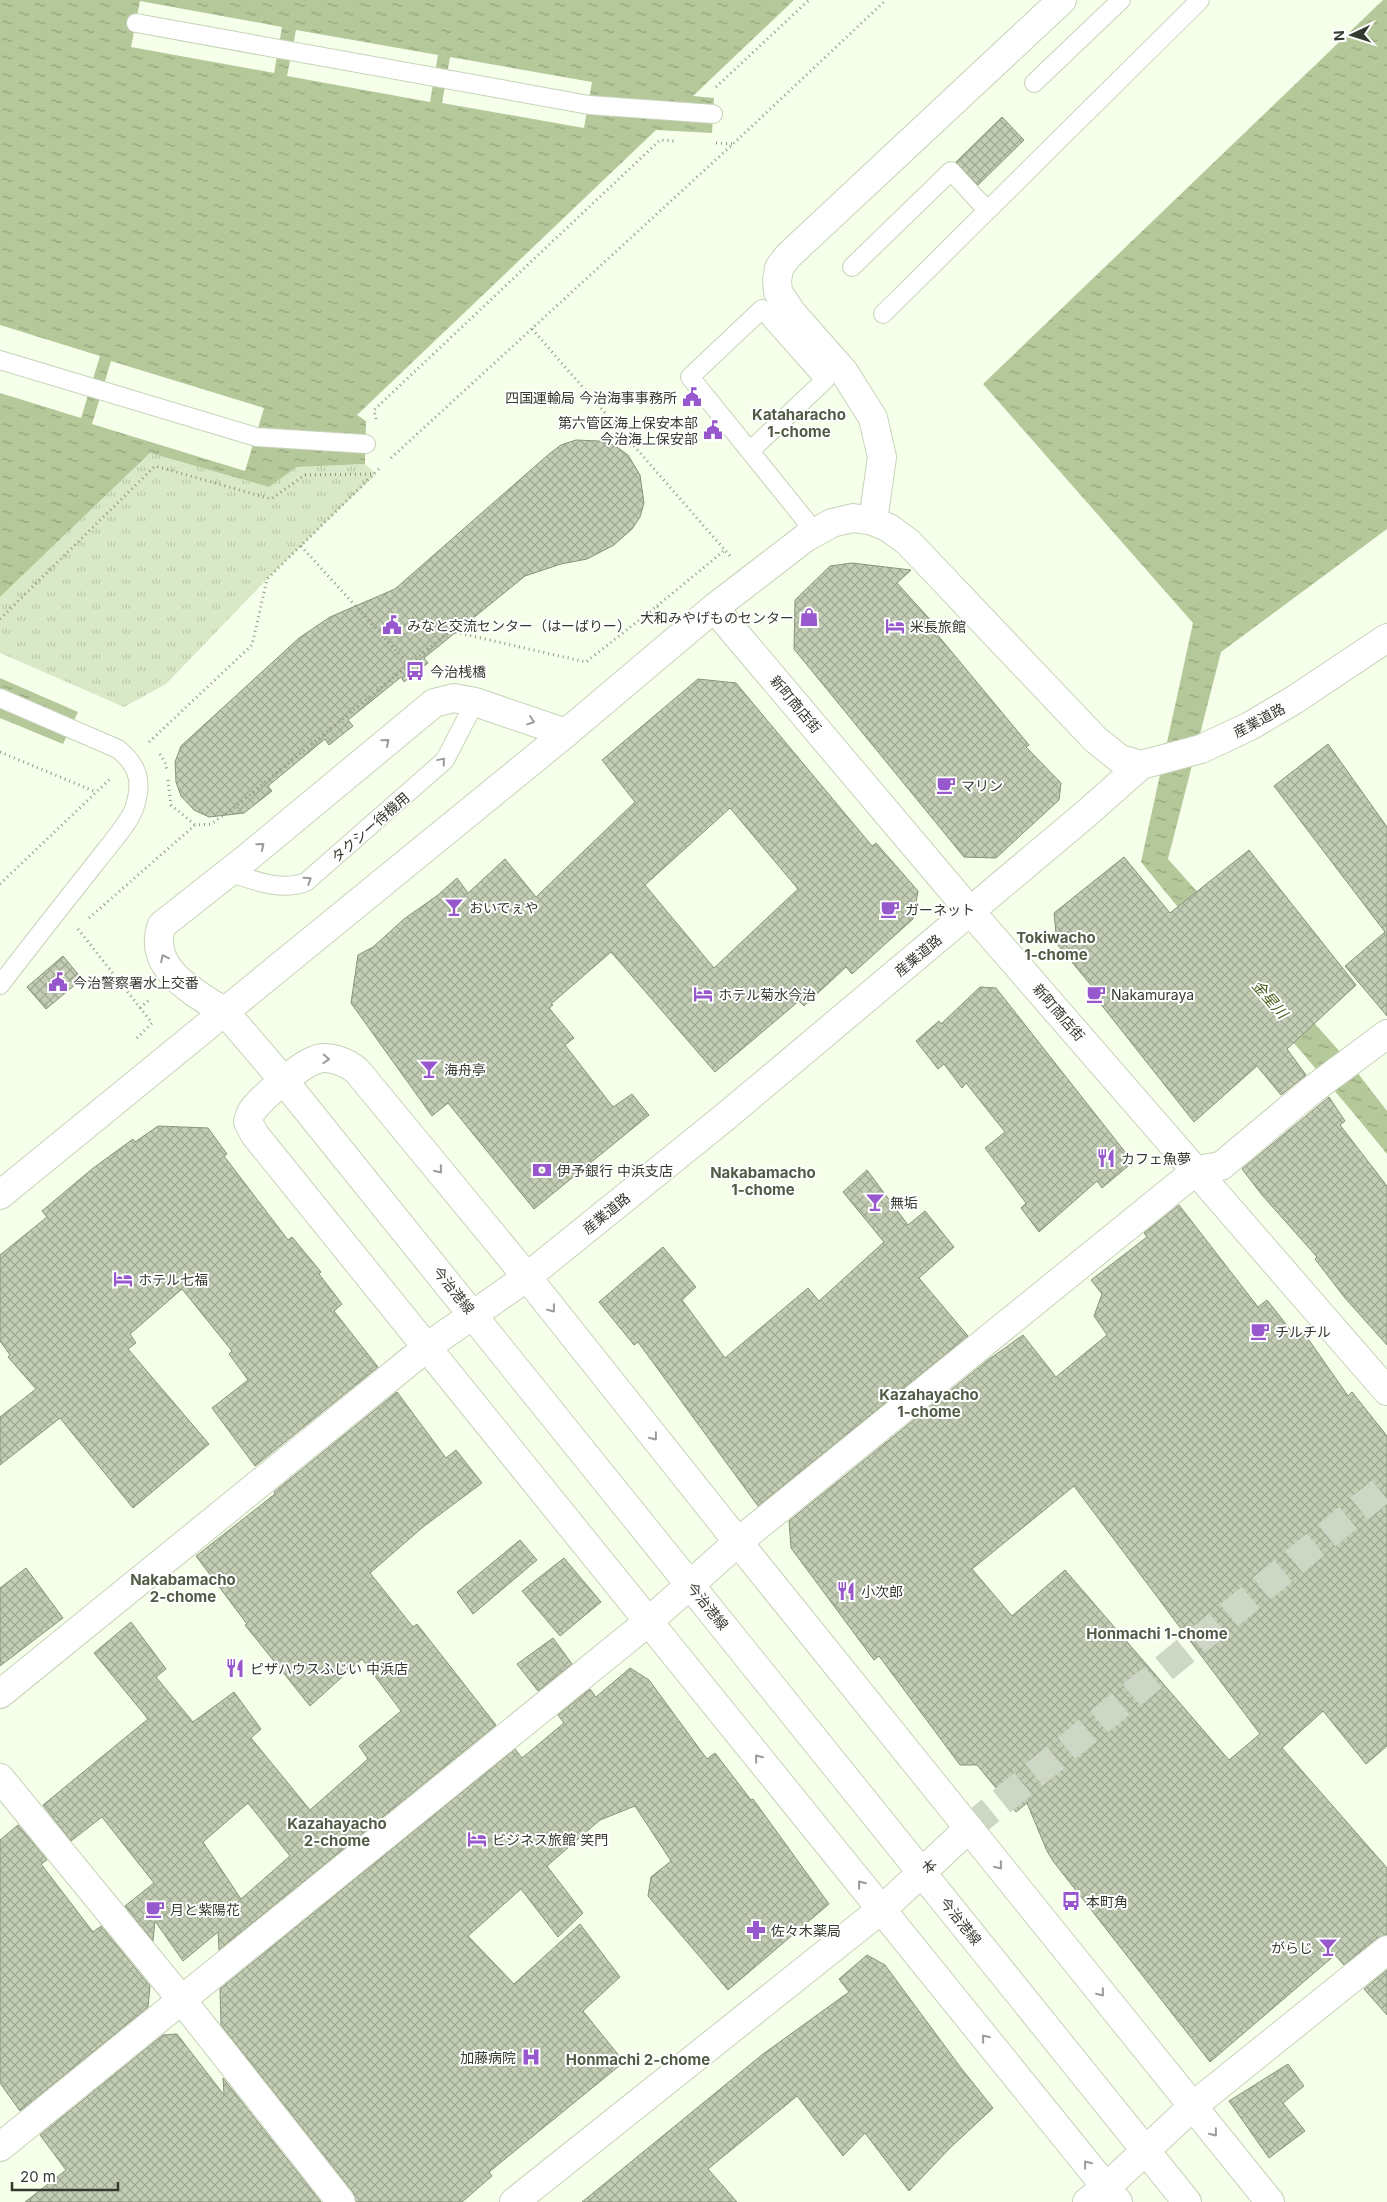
<svg xmlns="http://www.w3.org/2000/svg" width="1387" height="2202" font-family="Inter,'Noto Sans JP',sans-serif">
<style>
.park{fill:url(#park-tufts)}
.water{fill:url(#water-ripples)}
.pier{fill:#f5ffea}
.building{fill:url(#building-cross-hatch);stroke:#89947c;fill-rule:evenodd}
.lines{fill:none;stroke-linecap:round;stroke-linejoin:round}
.street-tunnel{stroke:#ced7c5;stroke-width:28;stroke-dasharray:28 14;stroke-linecap:butt}
.lane-casing{stroke:#c7d3ba;stroke-width:20}
.street-casing{stroke:#c7d3ba;stroke-width:30}
.secondary-casing{stroke:#c7d3ba;stroke-width:30}
.primary-casing{stroke:#c7d3ba;stroke-width:30}
.path{stroke:#8e9687;stroke-width:3;stroke-dasharray:1 4;stroke-linecap:butt}
.lane{stroke:#fff;stroke-width:18}
.street{stroke:#fff;stroke-width:28}
.secondary{stroke:#fff;stroke-width:28}
.primary{stroke:#fff;stroke-width:28}
.oneway{stroke:#9a9c97}
.labels{text-anchor:middle;dominant-baseline:central;stroke-width:4;stroke-linejoin:round;paint-order:stroke}
.poi-label{font-size:14px;fill:#34392f;stroke:#fff;text-anchor:start}
.street-label{font-size:14px;fill:#34392f;stroke:#fff}
.neighbourhood-label{font-size:15px;font-weight:bold;fill:#525b45;stroke:#fff}
.water-label{font-size:15px;font-style:italic;fill:#465d1b;stroke:#fff}
</style>
<defs>
<pattern id="park-tufts" width="24" height="20" patternUnits="userSpaceOnUse" patternTransform="scale(1.25)"><rect width="24" height="20" fill="#d9e9c7"/><path d="M3 7l-1-3M5 7V3M7 7l1-3M15 17l-1-3M17 17v-4M19 17l1-3" fill="none" stroke="#bbc9ab"/></pattern>
<pattern id="water-ripples" width="26" height="14" patternUnits="userSpaceOnUse" patternTransform="scale(1.25)"><rect width="26" height="14" fill="#b4c89a"/><path d="M2 4q2-2 4 0t4 0M15 11q2-2 4 0t4 0" fill="none" stroke="#93a37e"/></pattern>
<pattern id="building-cross-hatch" width="8" height="8" patternUnits="userSpaceOnUse" patternTransform="scale(1.25)"><rect width="8" height="8" fill="#c3ceb5"/><path d="M0 0l8 8M0 8l8-8" fill="none" stroke="#9fa894"/></pattern>
</defs>
<rect width="100%" height="100%" fill="#f5ffea"/>
<path class="park" d="M150 453 269 487 297 467 365 464 376 474 267 579 166 684 124 707 0 653V597Z"/>
<path class="water" d="M0 0H794L693 96 714 98 712 133 656 130 357 415 366 421 365 464 297 467 269 487 150 453 0 597Z
M1383 0H1387V529L1221 652 1168 859 1350 1063 1387 1111V1154C1307 1055 1221 962 1141 862L1193 623 983 384Z
M0 678 78 712 63 744 0 718Z"/>
<path class="pier" d="M140 1 282 27 274 73 131 47Z
M296 30 438 55 430 102 287 76Z
M450 57 592 82 584 128 442 103Z
M0 325 100 356 81 418 0 393Z
M111 361 264 408 245 471 92 424Z"/>
<path class="building" d="M1002 117 1024 140 978 185 956 162Z
M576 440 599 441 614 445 628 455 640 475 644 503 640 517 632 529 614 545 587 559 561 564 525 576 424 658 428 663 404 682 401 677 348 720 353 726 329 745 325 739 268 786 272 791 244 813 209 817 194 810 181 796 176 782 175 762 181 746 299 638 330 617 395 589 549 454 561 445Z
M852 563 911 570 897 583 934 624 931 627 1029 745 1026 747 1061 783 1059 800 996 858 964 857 794 649 795 600 830 566Z
M698 679 736 683 872 846 876 843 918 891 913 919 852 974 846 967 804 1006 799 1001 715 1072 611 952 551 1004 553 1005 549 1008 574 1038 565 1045 613 1107 632 1094 649 1115 534 1209 448 1103 432 1116 351 1003 358 955 373 947 404 919 438 895 457 878 468 893 505 859 536 897 635 802 602 760ZM730 808 798 889 714 968 645 885Z
M1328 744 1387 827V1016L1345 966 1385 932 1274 786Z
M1249 850 1356 985 1287 1049 1306 1075 1281 1095 1257 1066 1194 1122 1092 993 1095 990 1057 944 1054 913 1124 857 1170 913Z
M63 956 82 979 46 1009 27 987Z
M980 987 996 988 1133 1162 1102 1188 1097 1181 1039 1232 1021 1208 1026 1203 985 1148 1005 1132 966 1083 962 1088 944 1064 938 1069 916 1041 939 1021 941 1024Z
M1329 1097 1345 1121 1340 1125 1387 1186V1345L1345 1298 1315 1259 1317 1257 1262 1195 1242 1169Z
M158 1126 208 1128 227 1154 224 1156 288 1240 292 1237 321 1272 319 1274 342 1304 334 1311 378 1367 255 1466 212 1408 248 1380 229 1354 232 1351 182 1289 130 1334 136 1343 128 1349 209 1444 133 1508 60 1418 0 1465V1417L36 1389 8 1357 10 1355 0 1341V1255L47 1217 42 1211 92 1169 133 1139 135 1142Z
M867 1170 908 1225 925 1211 954 1247 919 1278 968 1336 758 1506 638 1342 634 1345 599 1302 663 1247 696 1287 682 1300 725 1358 808 1288 819 1301 884 1242 843 1192Z
M1179 1205 1258 1307 1267 1300 1297 1338 1304 1333 1348 1396 1352 1392 1387 1436V1746L1366 1764 1323 1711 1282 1748 1387 1868V1935L1377 1938 1344 1965 1335 1955 1210 2062 1053 1861 1047 1851 1027 1803 1016 1812 977 1765H960L879 1656 874 1660 791 1548 789 1521 988 1360 1023 1335 1056 1377 1107 1335 1094 1316 1102 1294 1091 1280 1147 1237 1144 1233ZM1074 1486 1260 1734 1229 1760 1065 1570 1012 1616 972 1569Z
M397 1392 446 1458 456 1450 482 1483 423 1527 370 1573 413 1627 417 1624 496 1725 219 1950 218 1932 183 1961 155 1921 153 1941 125 1906 154 1883 102 1817 71 1841 43 1805 148 1719 94 1653 131 1622 166 1669 156 1677 193 1722 234 1692 261 1729 251 1738 310 1810 368 1759 359 1746 401 1711 362 1659 310 1706 245 1625 247 1624 196 1556 275 1494 274 1492ZM248 1803 290 1856 241 1899 203 1842Z
M520 1540 537 1560 473 1614 457 1592Z
M564 1558 601 1602 560 1636 522 1591Z
M26 1568 63 1618 0 1666V1588Z
M553 1638 572 1664 538 1691 517 1664Z
M630 1668 649 1680 707 1759 715 1753 751 1800 753 1799 829 1904 728 1990 648 1896 651 1877 671 1861 635 1806 600 1820 547 1866 583 1913 558 1937 521 1889 468 1936 514 1984 580 1924 620 1977 583 2011 624 2062 489 2172 492 2176 462 2202H356L353 2192 221 2025 220 1989 515 1749 522 1758 564 1723 558 1715 590 1689 596 1697Z
M18 1825 47 1860 41 1864 93 1932 101 1926 150 1986 148 2007 20 2111 0 2083V1840Z
M867 1955 885 1965 961 2068 993 2108 950 2148 909 2191 865 2133 843 2156 797 2096 708 2169 737 2202H582L763 2054 849 1992 839 1979Z
M1387 1970V2015L1364 1989Z
M177 2034 224 2095 223 2078 321 2202H25L66 2170 40 2135 163 2035Z
M1288 2064 1304 2086 1283 2103 1305 2131 1269 2158 1229 2101Z"/>
<g class="lines">
<path class="street-tunnel" d="M969 1828 1387 1486"/>
<g class="lane-casing">
<path id="lane" d="M136 23 589 105 713 114
M1034 83 1121 0
M852 267 951 171 987 210
M883 314 1200 0
M0 360 256 437 366 444
M750 451 825 380 762 309 690 377 815 532
M0 698 118 749C139 766 143 783 134 809 128 825 105 850 94 865 62 905 31 945 0 985
M228 872C254 880 280 892 306 882L445 760 475 702"/>
</g>
<g class="street-casing">
<path id="street" d="M873 521 882 457 873 418 844 372 792 313 778 292 777 281 779 268 788 256 1062 0
M970 911 1387 1391
M225 1012C195 993 146 968 162 925L247 858 434 703 454 698 475 702 566 733
M0 1694 431 1344 473 1315
M0 1778 181 1999 341 2202
M888 1904 969 1828
M0 2147 648 1622 738 1542 1197 1170 1221 1166 1312 1090 1387 1034
M1087 2202 1112 2182 1193 2106 1387 1950"/>
</g>
<g class="secondary-casing">
<path id="secondary" d="M714 608 970 911
M0 1195 566 733 714 608 805 538 832 523 853 518 873 521 889 528 908 542 1096 740 1120 759 1141 765
M473 1315 527 1277 725 1117 1087 813 1141 765 1201 749 1250 726 1294 700 1387 638
M514 2202 888 1904"/>
</g>
<g class="primary-casing">
<path id="primary" d="M225 1012 284 1081 1187 2202
M1118 2202 255 1135 248 1122C249 1118 250 1114 252 1111 262 1097 299 1066 315 1060 328 1054 349 1063 358 1072L527 1277 738 1542 1270 2202"/>
</g>
<path class="path" d="M716 87 809 0
M716 143 733 144
M532 329 730 556
M376 419 374 410 660 140 674 141
M391 458 733 144 886 0
M301 546 409 665
M657 606 725 550
M0 619 155 466 271 499 305 475 374 474
M149 742 252 645 267 579 381 467
M0 752 96 792
M160 754 165 762 167 771
M168 780 171 805 195 825
M0 884 110 779
M89 918 195 825 211 824 235 807 450 631 586 662 657 606 661 610
M78 929 152 1023 135 1040
M140 1008 151 998"/>
<use href="#lane" class="lane"/>
<use href="#street" class="street"/>
<use href="#secondary" class="secondary"/>
<use href="#primary" class="primary"/>
</g>
<defs><path id="oneway-chevron" d="M-2-3.5L2.5 0L-2 3.5" fill="none" stroke-width="1.6" stroke-linecap="round" stroke-linejoin="round" transform="scale(1.25)"/></defs>
<g class="oneway">
<use href="#oneway-chevron" transform="translate(531 721) rotate(19)"/>
<use href="#oneway-chevron" transform="translate(386 742) rotate(-40)"/>
<use href="#oneway-chevron" transform="translate(442 761) rotate(-50)"/>
<use href="#oneway-chevron" transform="translate(261 846) rotate(-40)"/>
<use href="#oneway-chevron" transform="translate(308 880) rotate(-33)"/>
<use href="#oneway-chevron" transform="translate(164 958) rotate(-116)"/>
<use href="#oneway-chevron" transform="translate(326 1059) rotate(3)"/>
<use href="#oneway-chevron" transform="translate(439 1170) rotate(51)"/>
<use href="#oneway-chevron" transform="translate(552 1309) rotate(52)"/>
<use href="#oneway-chevron" transform="translate(654 1437) rotate(52)"/>
<use href="#oneway-chevron" transform="translate(758 1758) rotate(-129)"/>
<use href="#oneway-chevron" transform="translate(999 1866) rotate(51)"/>
<use href="#oneway-chevron" transform="translate(861 1884) rotate(-129)"/>
<use href="#oneway-chevron" transform="translate(1101 1993) rotate(51)"/>
<use href="#oneway-chevron" transform="translate(985 2038) rotate(-129)"/>
<use href="#oneway-chevron" transform="translate(1214 2133) rotate(51)"/>
<use href="#oneway-chevron" transform="translate(1087 2164) rotate(-129)"/>
</g>
<defs>
<g id="civic-bare" transform="scale(1.5)"><path d="M-.6-6.5H3V-4.5H.6V-3L4-1V1h2V6H-6V1h2V-1L-.6-3ZM-1.2 2.5V6h2.4V2.5Z" fill="#9757cd" stroke="#fff" stroke-width="2.5" paint-order="stroke"/></g>
<g id="shop-bare" transform="scale(1.5)"><path d="M-5-2.5h2.3a2.7 3.5 0 0 1 5.4 0H5L5.5 6h-11ZM-1.5-2.5h3a1.5 2.3 0 0 0-3 0Z" fill="#9757cd" stroke="#fff" stroke-width="2.5" paint-order="stroke"/></g>
<g id="hotel-bare" transform="scale(1.5)"><path d="M-6-4.5h1.5V1H6V5H4.5V3h-9V5H-6ZM-4 0a1.8 1.8 0 1 1 3.6 0ZM.5 0V-2.5h3Q6-2.5 6 0Z" fill="#9757cd" stroke="#fff" stroke-width="2.5" paint-order="stroke"/></g>
<g id="bus-bare" transform="scale(1.5)"><path d="M-5-6H5V4H4V6H2V4H-2V6H-4V4H-5ZM-3.5-4V0h7V-4ZM-3.5 1.2v1.5H-2V1.2ZM2 1.2v1.5H3.5V1.2Z" fill="#9757cd" stroke="#fff" stroke-width="2.5" paint-order="stroke"/></g>
<g id="cafe-bare" transform="scale(1.5)"><path d="M-5.5-4.5H6V0H3Q3 3.5 0 3.5H-2.5Q-5.5 3.5-5.5 0ZM3-3.2v2h1.7v-2ZM-6 4.5H4V6H-6Z" fill="#9757cd" stroke="#fff" stroke-width="2.5" paint-order="stroke"/></g>
<g id="bar-bare" transform="scale(1.5)"><path d="M-6-5H6L.8 .8V4.5H3.5V6h-7V4.5H-.8V.8Z" fill="#9757cd" stroke="#fff" stroke-width="2.5" paint-order="stroke"/></g>
<g id="restaurant-bare" transform="scale(1.5)"><path d="M-5-6h1v4h1v-4h1v4h1v-4h1v5L-1.5 .5V6h-2V.5L-5-1ZM5-6V6H3V1.5H1.5Q1.5-4 5-6Z" fill="#9757cd" stroke="#fff" stroke-width="2.5" paint-order="stroke"/></g>
<g id="bank-bare" transform="scale(1.5)"><path d="M-6-4H6V4H-6ZM0-2.3a2.3 2.3 0 1 0 0 4.6a2.3 2.3 0 1 0 0-4.6Z" fill="#9757cd" stroke="#fff" stroke-width="2.5" paint-order="stroke"/></g>
<g id="pharmacy-bare" transform="scale(1.5)"><path d="M-2-6h4v4h4v4h-4v4h-4v-4h-4v-4h4Z" fill="#9757cd" stroke="#fff" stroke-width="2.5" paint-order="stroke"/></g>
<g id="hospital-bare" transform="scale(1.5)"><path d="M-5-5h3v3.5h4V-5h3V5h-3V1.5h-4V5h-3Z" fill="#9757cd" stroke="#fff" stroke-width="2.5" paint-order="stroke"/></g>
</defs>
<g fill-rule="evenodd">
<use href="#civic-bare" x="692" y="397"/>
<use href="#civic-bare" x="713" y="430"/>
<use href="#shop-bare" x="809" y="617"/>
<use href="#civic-bare" x="392" y="625"/>
<use href="#hotel-bare" x="895" y="626"/>
<use href="#bus-bare" x="415" y="671"/>
<use href="#cafe-bare" x="946" y="785"/>
<use href="#bar-bare" x="454" y="907"/>
<use href="#cafe-bare" x="890" y="909"/>
<use href="#civic-bare" x="58" y="982"/>
<use href="#hotel-bare" x="703" y="994"/>
<use href="#cafe-bare" x="1096" y="994"/>
<use href="#bar-bare" x="429" y="1069"/>
<use href="#restaurant-bare" x="1106" y="1158"/>
<use href="#bank-bare" x="542" y="1170"/>
<use href="#bar-bare" x="875" y="1202"/>
<use href="#hotel-bare" x="123" y="1279"/>
<use href="#cafe-bare" x="1260" y="1331"/>
<use href="#restaurant-bare" x="846" y="1591"/>
<use href="#restaurant-bare" x="235" y="1668"/>
<use href="#hotel-bare" x="477" y="1839"/>
<use href="#bus-bare" x="1071" y="1901"/>
<use href="#cafe-bare" x="155" y="1909"/>
<use href="#pharmacy-bare" x="756" y="1930"/>
<use href="#bar-bare" x="1328" y="1947"/>
<use href="#hospital-bare" x="531" y="2057"/>
</g>
<g class="labels">
<g class="poi-label">
<text x="677" y="397" text-anchor="end">四国運輸局 今治海事事務所</text>
<text x="698" y="422" text-anchor="end">第六管区海上保安本部<tspan x="698" dy="16">今治海上保安部</tspan></text>
<text x="794" y="617" text-anchor="end">大和みやげものセンター</text>
<text x="407" y="625">みなと交流センター（はーばりー）</text>
<text x="910" y="626">米長旅館</text>
<text x="430" y="671">今治桟橋</text>
<text x="961" y="785">マリン</text>
<text x="469" y="907">おいでぇや</text>
<text x="905" y="909">ガーネット</text>
<text x="73" y="982">今治警察署水上交番</text>
<text x="718" y="994">ホテル菊水今治</text>
<text x="1111" y="994">Nakamuraya</text>
<text x="444" y="1069">海舟亭</text>
<text x="1121" y="1158">カフェ魚夢</text>
<text x="557" y="1170">伊予銀行 中浜支店</text>
<text x="890" y="1202">無垢</text>
<text x="138" y="1279">ホテル七福</text>
<text x="1275" y="1331">チルチル</text>
<text x="861" y="1591">小次郎</text>
<text x="250" y="1668">ピザハウスふじい 中浜店</text>
<text x="492" y="1839">ビジネス旅館 笑門</text>
<text x="1086" y="1901">本町角</text>
<text x="170" y="1909">月と紫陽花</text>
<text x="771" y="1930">佐々木薬局</text>
<text x="1313" y="1947" text-anchor="end">がらじ</text>
<text x="516" y="2057" text-anchor="end">加藤病院</text>
</g>
<g class="street-label">
<text transform="translate(796 704) rotate(50)">新町商店街</text>
<text transform="translate(1259 720) rotate(-28)">産業道路</text>
<text transform="translate(370 827) rotate(-41)">タクシー待機用</text>
<text transform="translate(918 955) rotate(-40)">産業道路</text>
<text transform="translate(1059 1012) rotate(49)">新町商店街</text>
<text transform="translate(606 1213) rotate(-39)">産業道路</text>
<text transform="translate(454 1290) rotate(51)">今治港線</text>
<text transform="translate(708 1606) rotate(51)">今治港線</text>
<text transform="translate(929 1866) rotate(-43)">本</text>
<text transform="translate(961 1921) rotate(51)">今治港線</text>
</g>
<g class="neighbourhood-label">
<text x="799" y="414">Kataharacho<tspan x="799" dy="17">1-chome</tspan></text>
<text x="1056" y="937">Tokiwacho<tspan x="1056" dy="17">1-chome</tspan></text>
<text x="763" y="1172">Nakabamacho<tspan x="763" dy="17">1-chome</tspan></text>
<text x="929" y="1394">Kazahayacho<tspan x="929" dy="17">1-chome</tspan></text>
<text x="183" y="1579">Nakabamacho<tspan x="183" dy="17">2-chome</tspan></text>
<text x="1157" y="1633">Honmachi 1-chome</text>
<text x="337" y="1823">Kazahayacho<tspan x="337" dy="17">2-chome</tspan></text>
<text x="638" y="2059">Honmachi 2-chome</text>
</g>
<g class="water-label">
<text transform="translate(1270 999) rotate(49)">金星川</text>
</g>
</g>
<g transform="translate(1352 35) rotate(266)" stroke="#ffffff" stroke-width="4" paint-order="stroke">
<path d="M0-4L9 19L0 12L-9 19Z" fill="#34392f"/>
<text y="-8" font-size="14" font-weight="bold" text-anchor="middle" fill="#34392f">N</text>
</g>
<path d="M12 2182v8h106v-8" fill="none" stroke="#34392f" stroke-width="2.5"/>
<text x="20" y="2182" font-size="15" fill="#34392f" stroke="#ffffff" stroke-width="4" paint-order="stroke">20 m</text>
</svg>
